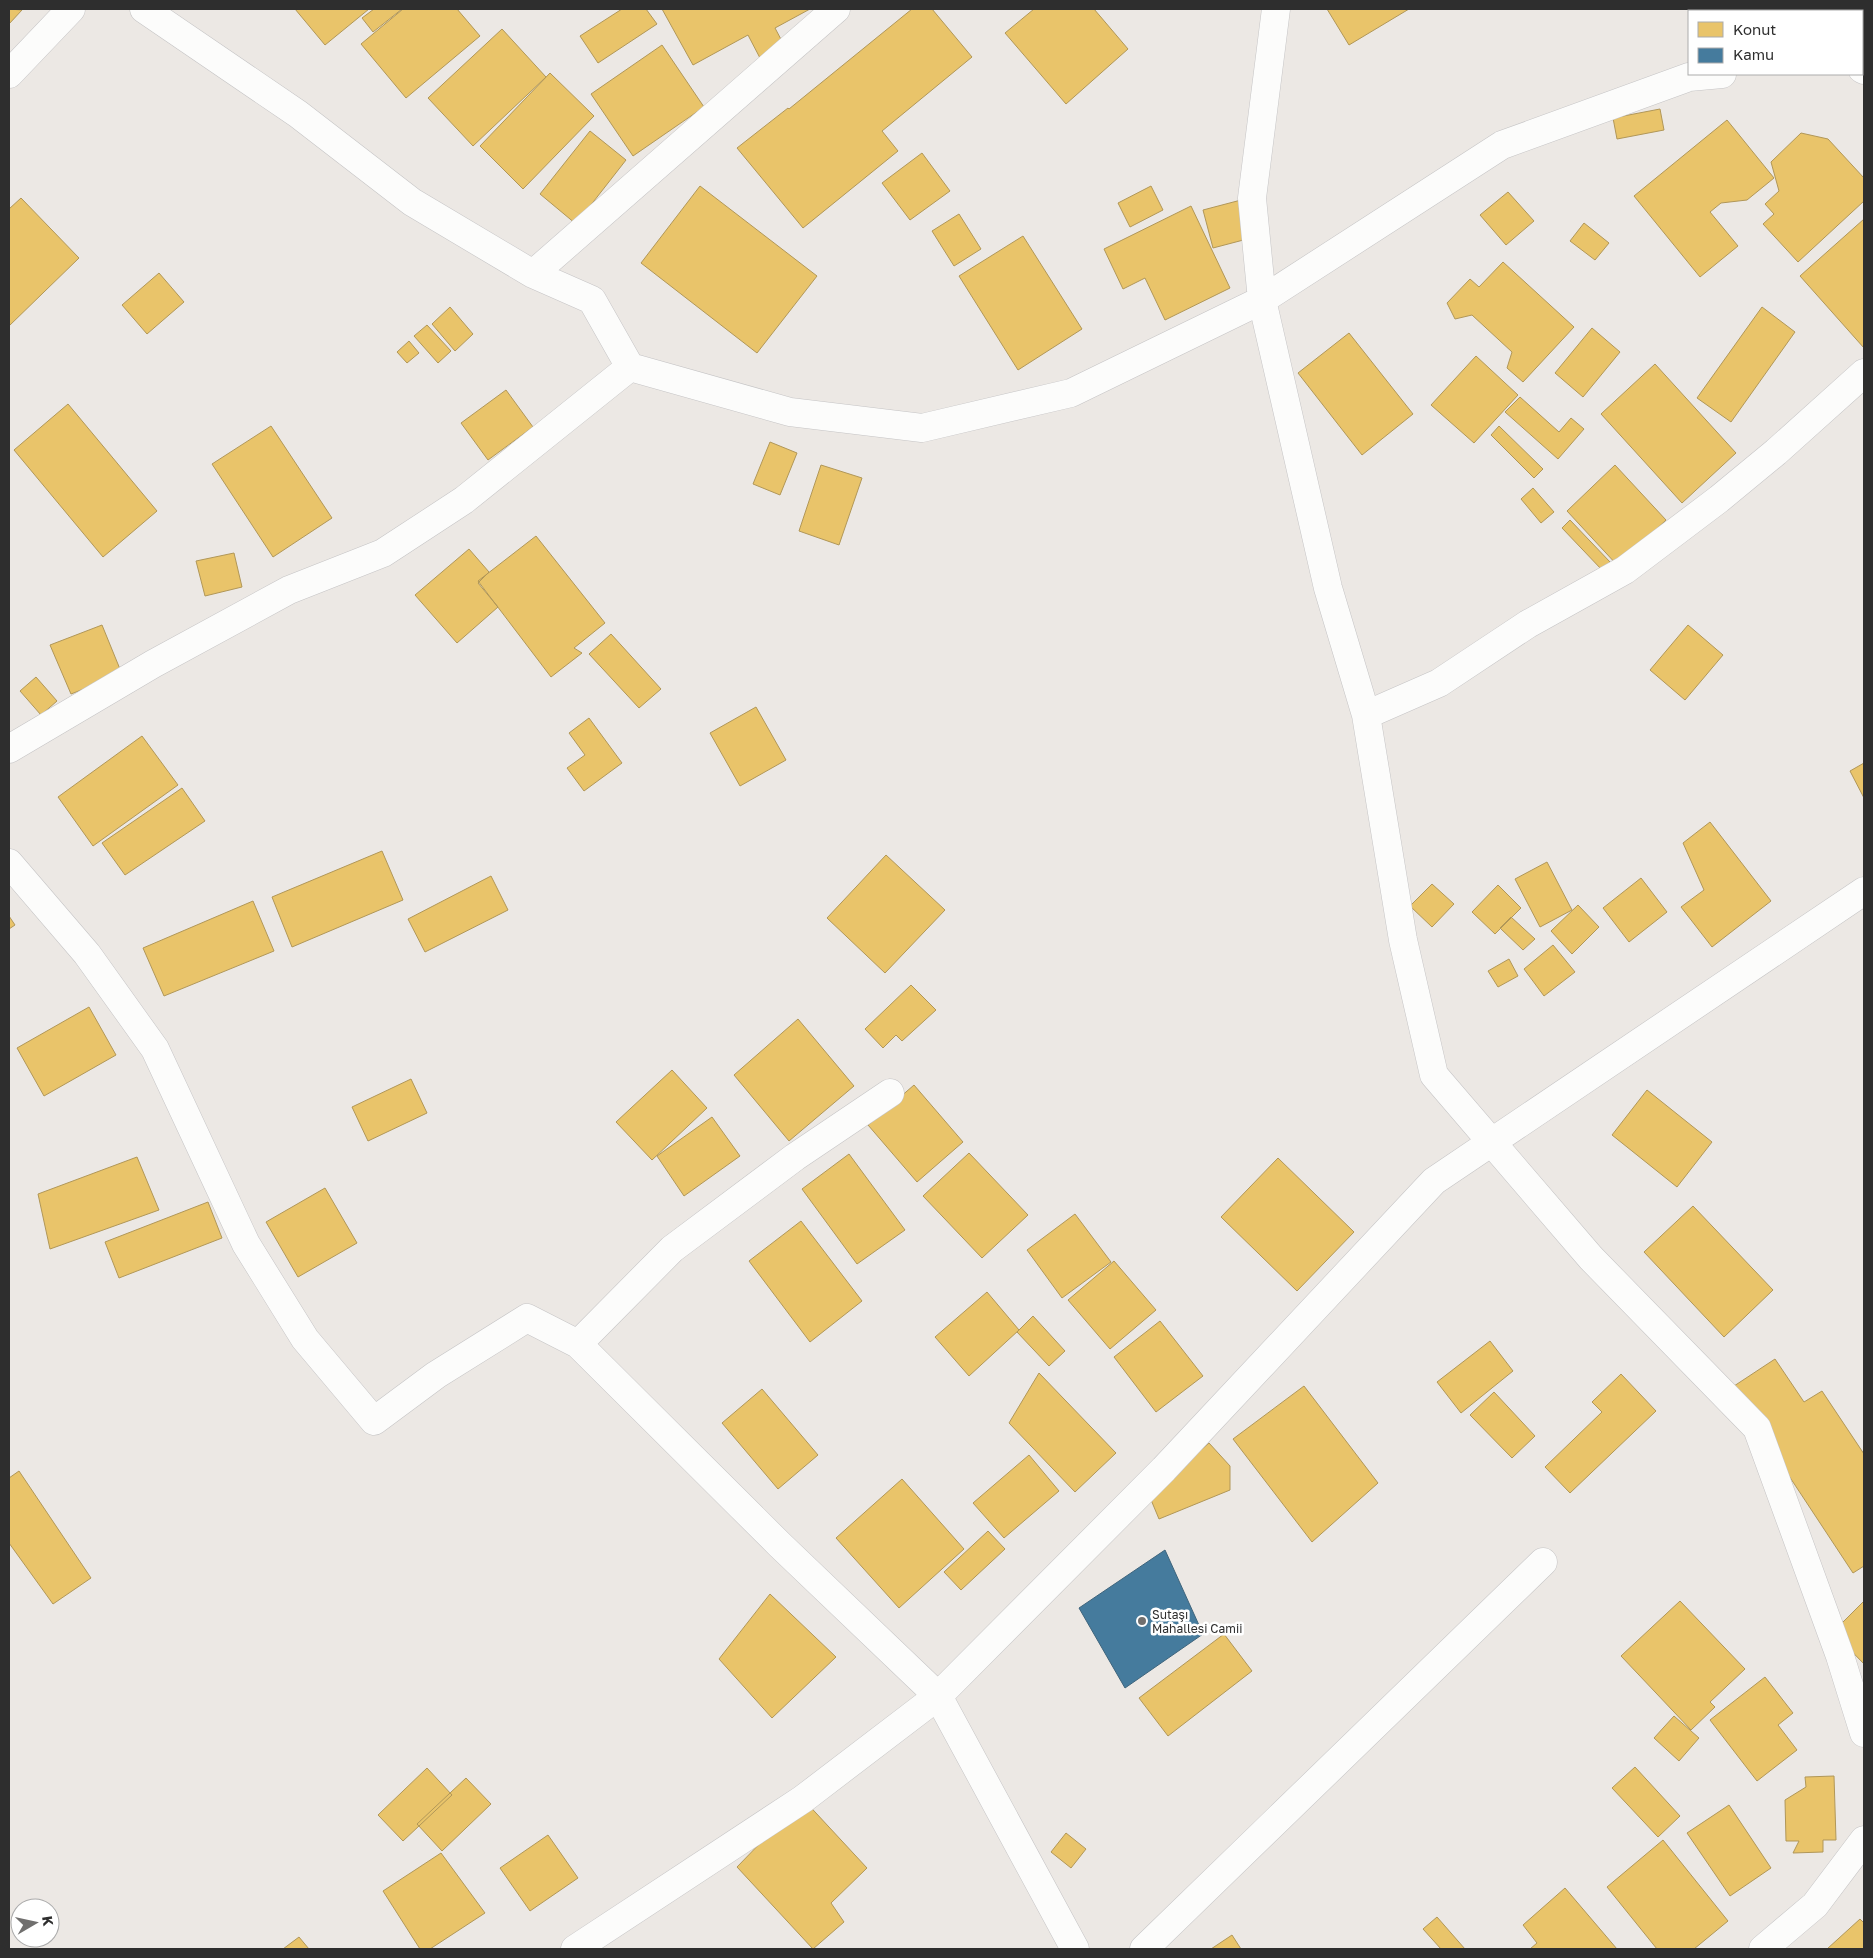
<svg xmlns="http://www.w3.org/2000/svg" width="1873" height="1958" font-family="'Golos Text',sans-serif">
<style>
.homes{fill:#e9c46a;stroke:#b19758}
.public{fill:#457b9d;stroke:#3e647c}
.lines{fill:none;stroke-linecap:round;stroke-linejoin:round}
.street-casing{stroke:#c5c4c5;stroke-width:29}
.street{stroke:#fcfcfb;stroke-width:28}
.poi-dot{fill:#706f6e;stroke:#fff;stroke-width:2}
.labels{text-anchor:middle;dominant-baseline:central;stroke-width:5;stroke-linejoin:round;paint-order:stroke}
.poi-label{font-size:12px;fill:#2e2e2e;stroke:#fff;text-anchor:start}
</style>
<rect width="100%" height="100%" fill="#ece8e4"/>
<path class="homes" d="M9 9 22 10 9 24Z
M295 9H369L325 45Z
M374 9H402L373 32 362 18Z
M403 9H457L480 36 406 98 361 44Z
M622 9H646L657 24 598 63 580 36Z
M662 9H810L775 28 784 45 760 58 748 35 693 65Z
M912 9H932L972 57 882 131 898 151 803 228 737 148 788 108 789 109Z
M1034 9H1094L1128 49 1066 104 1005 33Z
M1327 9H1409L1349 45Z
M502 29 546 77 473 146 428 98Z
M662 45 704 107 633 156 591 94Z
M550 73 594 116 523 189 480 146Z
M1660 109 1664 130 1617 139 1613 118Z
M1727 120 1774 178 1747 200 1721 203 1710 212 1738 246 1700 277 1634 196Z
M590 131 626 160 576 224 540 194Z
M1801 133 1828 139 1864 178V201L1798 262 1763 224 1774 214 1765 204 1779 191 1771 162Z
M922 153 950 191 910 220 882 183Z
M700 186 817 276 757 353 641 263Z
M1151 186 1163 210 1130 227 1118 203Z
M1508 192 1534 221 1506 245 1480 215Z
M21 198 79 258 9 326V209Z
M1241 200 1251 238 1213 248 1203 210Z
M1191 206 1230 288 1165 320 1145 278 1123 289 1104 249Z
M959 214 981 249 954 266 932 231Z
M1864 219V348L1800 276Z
M1584 223 1609 243 1595 260 1570 241Z
M1023 236 1082 329 1018 370 959 276Z
M1503 262 1574 327 1523 382 1507 368 1512 352 1472 315 1455 319 1447 303 1470 279 1479 287Z
M159 273 184 302 147 334 122 305Z
M450 307 473 334 455 351 432 324Z
M1762 307 1795 332 1731 422 1697 398Z
M427 325 451 351 438 363 414 336Z
M1592 328 1620 352 1583 397 1555 373Z
M1349 333 1413 414 1362 455 1298 373Z
M409 341 419 353 407 363 397 352Z
M1476 356 1518 395 1474 443 1431 405Z
M1655 364 1736 453 1682 503 1601 414Z
M506 390 533 427 488 460 461 423Z
M1520 397 1559 432 1571 418 1584 429 1558 459 1505 412Z
M68 404 157 511 103 557 14 450Z
M271 426 332 518 273 557 212 464Z
M1499 426 1543 469 1534 478 1491 435Z
M770 442 797 453 780 495 753 484Z
M821 465 862 478 839 545 799 531Z
M1615 465 1666 520 1618 566 1567 511Z
M1533 488 1554 512 1541 523 1521 499Z
M1570 520 1610 562 1602 570 1562 528Z
M536 536 605 623 574 648 582 653 551 677 478 581Z
M469 549 489 572 478 583 498 607 457 643 415 595Z
M234 553 242 587 205 596 196 561Z
M102 625 122 674 71 694 50 645Z
M1688 625 1723 655 1685 700 1650 670Z
M611 634 661 689 639 708 589 654Z
M36 677 57 701 41 715 20 691Z
M756 707 786 760 740 786 710 733Z
M589 718 622 763 584 791 567 768 585 755 569 733Z
M142 736 178 785 93 846 58 797Z
M1864 763V798L1850 771Z
M182 788 205 821 125 875 102 843Z
M1710 822 1771 901 1712 947 1681 907 1704 890 1683 843Z
M382 851 403 900 292 947 272 897Z
M886 855 945 910 885 973 827 918Z
M1547 862 1572 910 1540 927 1515 879Z
M491 876 508 910 425 952 408 919Z
M1641 878 1667 912 1629 942 1603 908Z
M1432 884 1454 904 1432 927 1410 906Z
M1498 885 1521 908 1495 934 1472 912Z
M253 901 274 951 164 996 143 948Z
M1578 905 1599 927 1572 954 1551 931Z
M9 916 15 925 9 929Z
M1511 917 1535 939 1523 950 1500 928Z
M1553 945 1575 972 1544 996 1524 969Z
M1509 959 1518 976 1498 987 1488 971Z
M911 985 936 1010 902 1041 896 1035 883 1048 865 1029Z
M89 1007 116 1055 44 1096 17 1048Z
M798 1019 854 1086 789 1141 734 1075Z
M672 1070 707 1108 652 1160 616 1122Z
M411 1079 427 1113 368 1141 352 1107Z
M914 1085 963 1142 917 1182 868 1125Z
M1647 1090 1712 1142 1677 1187 1612 1135Z
M712 1117 740 1156 684 1196 657 1156Z
M969 1153 1028 1215 982 1258 923 1196Z
M849 1154 905 1230 857 1264 802 1189Z
M137 1157 159 1210 50 1249 38 1194Z
M1278 1158 1354 1232 1297 1291 1221 1217Z
M325 1188 357 1243 298 1277 266 1222Z
M208 1202 222 1238 119 1278 105 1242Z
M1693 1206 1773 1290 1724 1337 1644 1252Z
M1075 1214 1111 1262 1062 1298 1027 1250Z
M801 1221 862 1301 810 1342 749 1261Z
M1114 1261 1156 1310 1110 1349 1068 1300Z
M987 1292 1019 1330 969 1376 935 1337Z
M1033 1316 1065 1351 1049 1366 1017 1332Z
M1160 1321 1203 1376 1156 1412 1114 1357Z
M1490 1341 1513 1371 1461 1413 1437 1382Z
M1775 1359 1804 1402 1822 1391 1864 1454V1566L1853 1573 1731 1388Z
M1039 1373 1116 1453 1075 1492 1009 1423Z
M1621 1374 1656 1411 1570 1493 1545 1467 1602 1412 1592 1402Z
M1304 1386 1378 1483 1312 1542 1233 1439Z
M762 1389 818 1455 778 1489 722 1423Z
M1494 1392 1535 1436 1512 1458 1470 1415Z
M1209 1443 1230 1466V1490L1159 1519 1149 1495Z
M1029 1455 1059 1491 1004 1538 973 1503Z
M19 1471 91 1578 53 1604 9 1543V1478Z
M902 1479 964 1549 899 1608 836 1538Z
M988 1531 1005 1549 961 1590 944 1572Z
M770 1594 836 1657 772 1718 719 1659Z
M1680 1601 1745 1669 1710 1702 1715 1707 1691 1730 1621 1656Z
M1864 1601V1664L1833 1632Z
M1224 1634 1252 1671 1168 1736 1139 1698Z
M1765 1677 1793 1713 1778 1725 1797 1750 1757 1781 1710 1720Z
M1674 1716 1699 1738 1679 1761 1654 1738Z
M1635 1767 1680 1816 1658 1837 1612 1788Z
M427 1768 452 1795 403 1841 378 1815Z
M1834 1776 1836 1840H1823V1852L1793 1853 1799 1841H1786L1785 1800 1806 1787 1805 1777Z
M466 1778 491 1804 442 1851 417 1824Z
M803 1799 867 1868 831 1903 844 1922 813 1949 737 1867Z
M1729 1805 1771 1868 1730 1896 1687 1833Z
M1066 1833 1086 1849 1071 1868 1051 1852Z
M548 1835 578 1878 530 1911 500 1868Z
M1663 1840 1728 1921 1694 1949H1657L1607 1887Z
M441 1853 485 1913 430 1949H420L383 1891Z
M1565 1888 1617 1949H1530L1537 1943 1523 1925Z
M1437 1917 1465 1949H1441L1423 1929Z
M1860 1919 1864 1923V1949H1827Z
M1232 1935 1241 1949H1211Z
M299 1937 309 1949H283Z"/>
<path class="public" d="M1165 1550 1203 1634 1125 1688 1079 1608Z"/>
<g class="lines">
<g class="street-casing">
<path id="street" d="M144 9 298 114 412 202 533 274 592 300 630 367 790 412 922 428 1071 393 1262 300 1502 145 1689 77 1722 74
M1276 9 1252 198 1262 300 1328 588 1366 715 1403 940 1434 1075 1591 1258 1757 1428 1840 1656 1864 1733
M1862 69 1864 70
M9 74 71 9
M533 274 836 9
M1366 715 1439 683 1528 624 1625 570 1719 499 1776 452 1864 373
M9 749 153 664 289 590 383 553 464 500 630 367
M9 863 87 954 155 1049 246 1244 305 1339 374 1421 436 1375 527 1318 578 1344 780 1545 938 1696 1075 1949
M578 1344 672 1249 795 1157 890 1093
M575 1949 803 1799 938 1696 1164 1469 1434 1181 1864 891
M1144 1949 1543 1562
M1763 1949 1815 1905 1864 1840"/>
</g>
<use href="#street" class="street"/>
</g>
<circle class="poi-dot" cx="1142" cy="1621" r="5"/>
<g class="labels">
<g class="poi-label">
<text x="1152" y="1614">Sutaşı<tspan x="1152" dy="14">Mahallesi Camii</tspan></text>
</g>
</g>
<rect width="1873" height="1958" fill="none" stroke="#2e2e2e" stroke-width="20"/>
<rect x="1688" y="10" width="175" height="65" fill="#ffffff" stroke="#ababab"/>
<rect x="1698" y="22" width="25" height="15" fill="#e9c46a" stroke="#ababab"/>
<text x="1733" y="35" font-size="15" fill="#2e2e2e">Konut</text>
<rect x="1698" y="48" width="25" height="15" fill="#457b9d" stroke="#ababab"/>
<text x="1733" y="60" font-size="15" fill="#2e2e2e">Kamu</text>
<g transform="translate(35 1923) rotate(81)"><circle r="24" fill="#ffffff" stroke="#ababab"/>
<path d="M0-4L9 19L0 12L-9 19Z" fill="#706f6e"/>
<text y="-8" font-size="14" font-weight="bold" text-anchor="middle" fill="#2e2e2e">K</text>
</g>
</svg>
